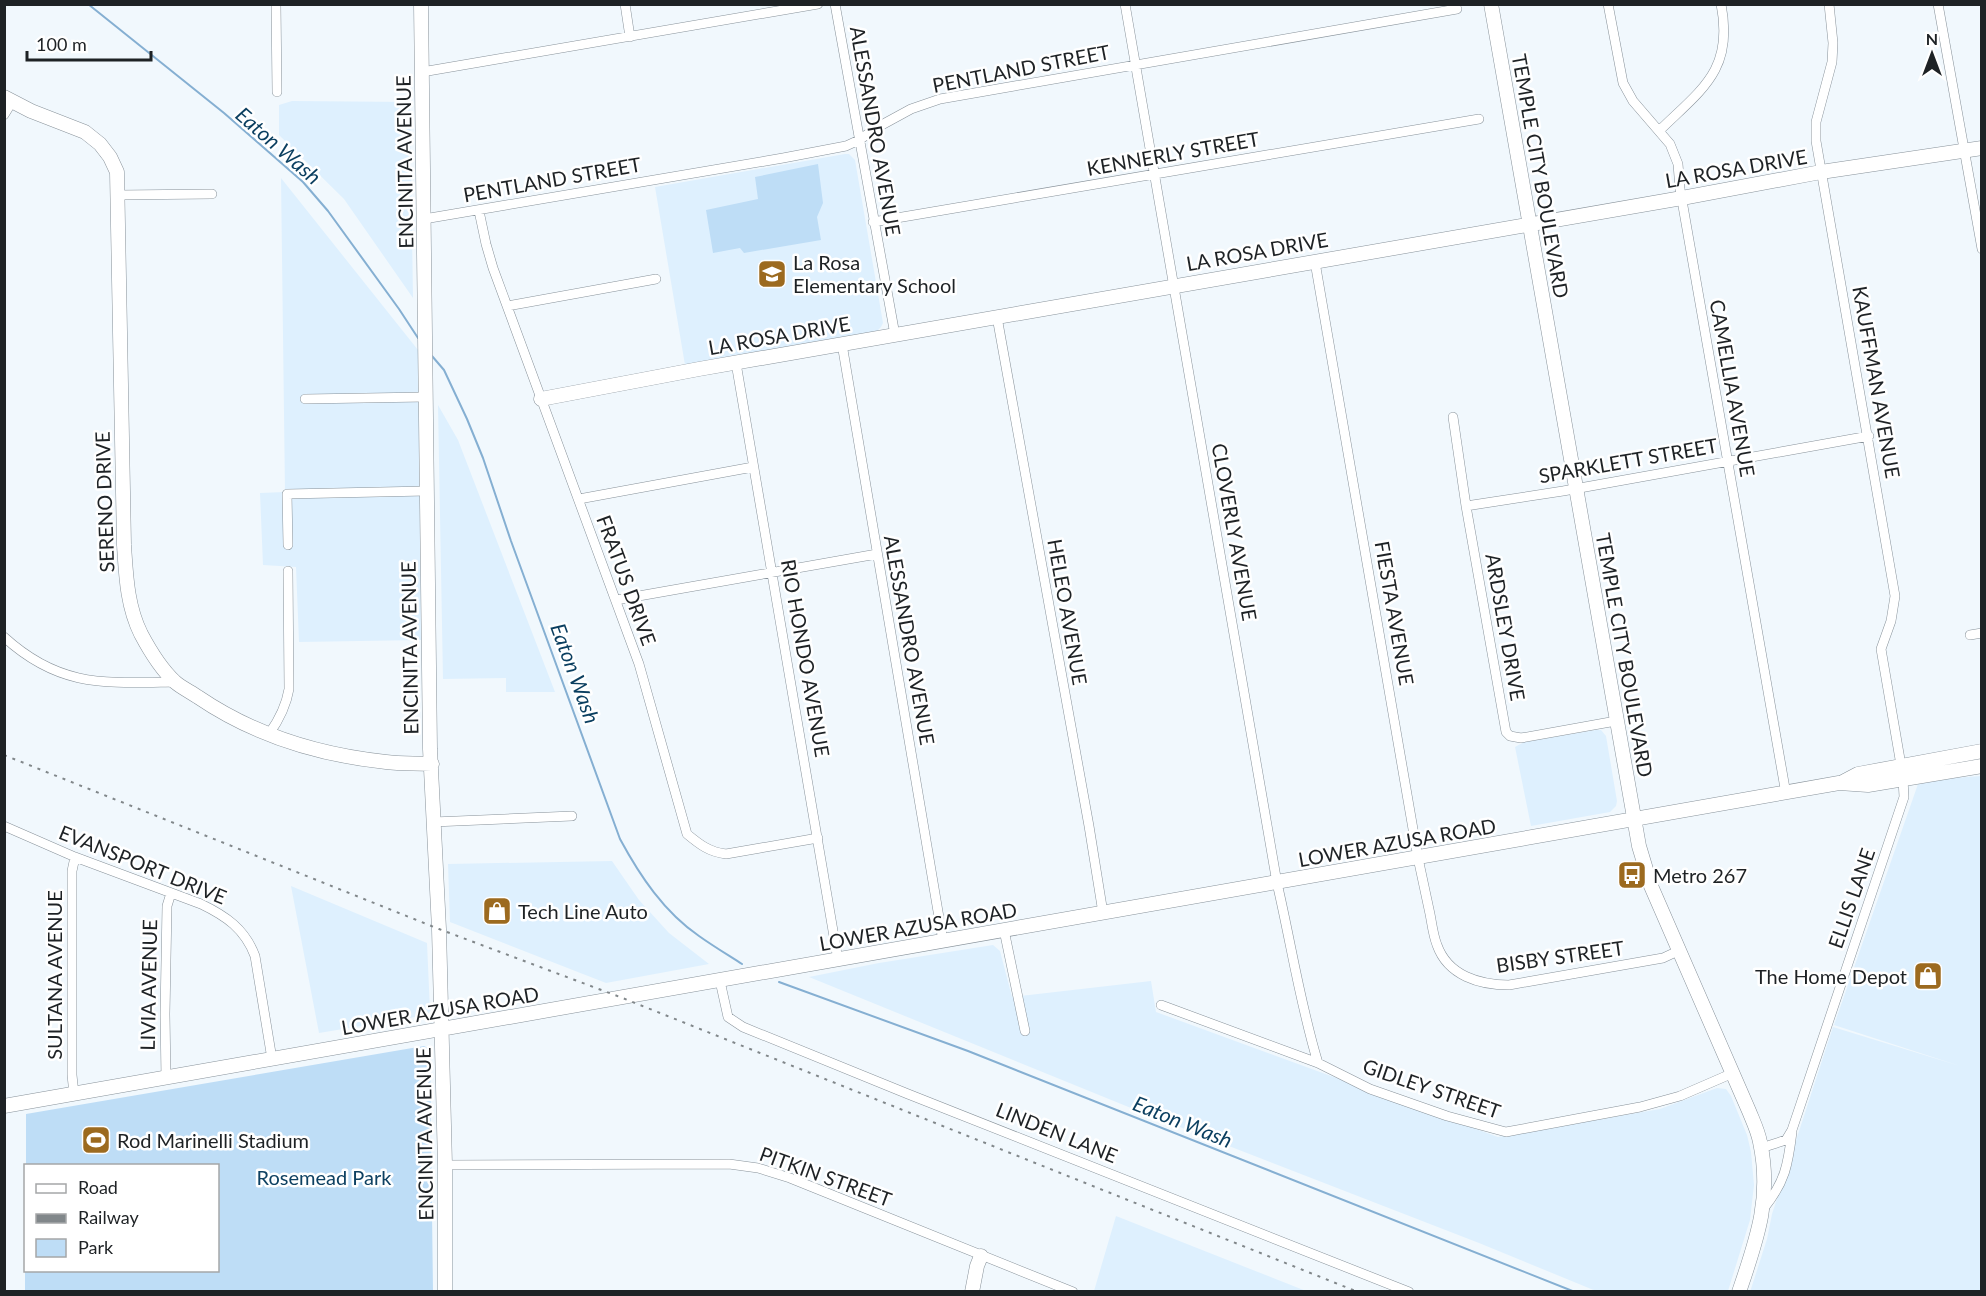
<svg xmlns="http://www.w3.org/2000/svg" width="1986" height="1296" font-family="Lato,sans-serif">
<style>
.built{fill:#def0fe}
.green{fill:#beddf6}
.lines{fill:none;stroke-linecap:round;stroke-linejoin:round}
.stream{stroke:#85afd2;stroke-width:2}
.street-casing{stroke:#88929a;stroke-width:10}
.secondary-casing{stroke:#88929a;stroke-width:15}
.street{stroke:#fff;stroke-width:9}
.secondary{stroke:#fff;stroke-width:14}
.rail{stroke:#81878a;stroke-width:2;stroke-dasharray:3 6;stroke-linecap:butt}
.labels{text-anchor:middle;dominant-baseline:central;stroke-width:5;stroke-linejoin:round;paint-order:stroke}
.street-label{font-size:20px;fill:#1e2225;stroke:#fff}
.poi-label{font-size:20px;fill:#1e2225;stroke:#fff;text-anchor:start}
.park-label{font-size:20px;fill:#0e4162;stroke:#fff}
.water-label{font-size:21px;font-style:italic;fill:#0a3e5f;stroke:#fff}
</style>
<rect width="100%" height="100%" fill="#f1f8fd"/>
<path class="built" d="M292 101 410 102 413 298 344 199 279 135V105Z
M845 154H849L855 160 883 323 881 327 877 331 829 340 685 365 655 187Z
M281 178 418 350 421 640 299 642 296 567 263 565 260 493 285 492Z
M438 405 458 440 555 692H506V678L443 679Z
M1596 730H1601L1606 736 1617 801 1616 806 1610 812 1531 826 1515 747 1524 742Z
M1981 776V1291L1750 1292 1767 1239 1772 1214 1833 1027 1960 1066 1834 1025 1918 784 1941 779Z
M612 861 639 900 669 933 709 964 606 983 450 922 448 864Z
M291 886 427 943 430 1011 427 1015 319 1033Z
M993 945 1000 951 1012 997 1151 981 1156 1012 1498 1137 1660 1109 1717 1088 1726 1089 1731 1096 1747 1135 1751 1152 1754 1185 1750 1220 1728 1291H1596L1479 1243 1131 1108 809 977 879 963Z
M1116 1216 1306 1291H1094Z"/>
<path class="green" d="M818 164 823 203 817 217 821 240 744 253 740 248 713 253 706 210 758 199 755 177Z
M424 1046 430 1049 433 1291H25V1185L26 1270H218V1166L26 1165V1114Z"/>
<g class="lines">
<path class="stream" d="M88 4 224 113 303 182 328 211 399 309 418 338
M432 356 444 370 467 419 483 458 511 541 620 839C640 876 664 912 699 936 713 946 728 955 742 964
M779 982 968 1051 1575 1292"/>
<g class="street-casing">
<path id="street" d="M276 4 277 92
M625 4 630 37
M835 4 895 335
M1125 4 1277 883C1291 943 1300 1004 1318 1063
M1608 4 1623 83 1633 101 1670 144 1678 164 1680 189 1786 794
M1829 4 1833 43 1832 62 1816 122V141L1895 596 1891 621 1881 649 1901 765
M1938 4 1982 249
M422 72 818 4
M4 115 12 102
M1660 130C1702 89 1734 70 1721 4
M118 195 212 194
M479 211 486 244 493 268 639 664 687 834C699 844 709 852 726 854L818 838
M424 219 783 158 846 146 859 140 878 127 911 109 940 99 1457 9
M873 222 1479 119
M1315 262 1418 858C1422 877 1426 895 1430 914 1432 924 1433 935 1437 945 1448 976 1480 985 1509 985L1663 958 1678 951
M507 306 656 279
M997 317 1089 826 1103 913
M842 344 943 941
M736 363 838 960
M305 399 425 397
M1453 417 1466 506 1506 732 1510 736 1521 738 1616 721
M579 499 753 467
M1466 506 1563 491 1869 436
M288 545 287 494 426 491
M616 600 877 554
M1970 635 1982 633
M4 637C60 688 105 683 176 682
M269 734C279 720 286 707 289 689L288 571
M433 822 572 816
M4 826 75 857 201 904C226 916 245 929 255 956L272 1059
M1004 930 1025 1031
M720 981 728 1017 743 1027 908 1094 1409 1292
M1161 1005 1318 1063 1370 1089 1447 1116 1506 1132 1640 1107 1680 1096 1733 1073
M166 1078 165 1014 167 906 171 893
M74 1094 72 1075V871L75 857
M1761 1148 1786 1140 1792 1130 1904 797 1903 779
M445 1165 729 1164 758 1168 790 1178 1073 1292
M1764 1208C1785 1182 1788 1165 1792 1132"/>
</g>
<g class="secondary-casing">
<path id="secondary" d="M421 4 430 749 439 929 445 1165V1292
M1491 4 1639 846 1651 886 1749 1111C1753 1121 1758 1131 1760 1142 1772 1198 1757 1239 1739 1292
M4 97 31 111 85 132 100 144 110 157 117 172 124 545C126 575 127 606 141 634 150 651 161 669 175 682 182 688 191 692 198 697 254 735 319 755 386 762 401 764 416 763 432 764
M541 399 699 369 1682 198 1821 172 1982 148
M1841 783 1858 774 1982 751
M4 1106 1839 783 1868 785 1982 766
M972 1292 977 1266 981 1256"/>
</g>
<use href="#street" class="street"/>
<use href="#secondary" class="secondary"/>
<path class="rail" d="M4 755 439 929 620 997 1358 1292"/>
</g>
<defs>
<g id="school-square" transform="scale(1.5)"><rect x="-9" y="-9" width="18" height="18" rx="4" fill="#9c6a1f" stroke="#fff"/><path d="M0-5L7-2L0 1L-7-2ZM-4 1L0 2.5L4 1V4Q0 6-4 4Z" fill="#fff"/></g>
<g id="bus-square" transform="scale(1.5)"><rect x="-9" y="-9" width="18" height="18" rx="4" fill="#9c6a1f" stroke="#fff"/><path d="M-5-6H5V4H4V6H2V4H-2V6H-4V4H-5ZM-3.5-4V0h7V-4ZM-3.5 1.2v1.5H-2V1.2ZM2 1.2v1.5H3.5V1.2Z" fill="#fff"/></g>
<g id="shop-square" transform="scale(1.5)"><rect x="-9" y="-9" width="18" height="18" rx="4" fill="#9c6a1f" stroke="#fff"/><path d="M-5-2.5h2.3a2.7 3.5 0 0 1 5.4 0H5L5.5 6h-11ZM-1.5-2.5h3a1.5 2.3 0 0 0-3 0Z" fill="#fff"/></g>
<g id="stadium-square" transform="scale(1.5)"><rect x="-9" y="-9" width="18" height="18" rx="4" fill="#9c6a1f" stroke="#fff"/><path d="M0-5a6.5 5 0 1 0 0 10a6.5 5 0 1 0 0-10ZM-3.5-1.8h7v3.6h-7Z" fill="#fff"/></g>
</defs>
<g fill-rule="evenodd">
<use href="#school-square" x="772" y="274"/>
<use href="#bus-square" x="1632" y="875"/>
<use href="#shop-square" x="497" y="911"/>
<use href="#shop-square" x="1928" y="976"/>
<use href="#stadium-square" x="96" y="1140"/>
</g>
<g class="labels">
<g class="street-label">
<text transform="translate(1021 68) rotate(-11)">PENTLAND STREET</text>
<text transform="translate(876 131) rotate(80)">ALESSANDRO AVENUE</text>
<text transform="translate(1173 153) rotate(-10)">KENNERLY STREET</text>
<text transform="translate(404 162) rotate(-91)">ENCINITA AVENUE</text>
<text transform="translate(1736 168) rotate(-10)">LA ROSA DRIVE</text>
<text transform="translate(1541 176) rotate(80)">TEMPLE CITY BOULEVARD</text>
<text transform="translate(552 179) rotate(-10)">PENTLAND STREET</text>
<text transform="translate(1257 251) rotate(-10)">LA ROSA DRIVE</text>
<text transform="translate(779 335) rotate(-10)">LA ROSA DRIVE</text>
<text transform="translate(1877 382) rotate(80)">KAUFFMAN AVENUE</text>
<text transform="translate(1733 388) rotate(80)">CAMELLIA AVENUE</text>
<text transform="translate(1628 460) rotate(-10)">SPARKLETT STREET</text>
<text transform="translate(104 502) rotate(-92)">SERENO DRIVE</text>
<text transform="translate(1235 532) rotate(80)">CLOVERLY AVENUE</text>
<text transform="translate(627 580) rotate(70)">FRATUS DRIVE</text>
<text transform="translate(1068 612) rotate(80)">HELEO AVENUE</text>
<text transform="translate(1395 613) rotate(80)">FIESTA AVENUE</text>
<text transform="translate(1506 627) rotate(80)">ARDSLEY DRIVE</text>
<text transform="translate(910 640) rotate(80)">ALESSANDRO AVENUE</text>
<text transform="translate(409 648) rotate(-91)">ENCINITA AVENUE</text>
<text transform="translate(1625 655) rotate(80)">TEMPLE CITY BOULEVARD</text>
<text transform="translate(806 658) rotate(80)">RIO HONDO AVENUE</text>
<text transform="translate(1397 842) rotate(-10)">LOWER AZUSA ROAD</text>
<text transform="translate(143 864) rotate(22)">EVANSPORT DRIVE</text>
<text transform="translate(1851 898) rotate(-71)">ELLIS LANE</text>
<text transform="translate(918 926) rotate(-10)">LOWER AZUSA ROAD</text>
<text transform="translate(1560 956) rotate(-8)">BISBY STREET</text>
<text transform="translate(54 975) rotate(-90)">SULTANA AVENUE</text>
<text transform="translate(148 985) rotate(-89)">LIVIA AVENUE</text>
<text transform="translate(440 1010) rotate(-10)">LOWER AZUSA ROAD</text>
<text transform="translate(1432 1088) rotate(19)">GIDLEY STREET</text>
<text transform="translate(1057 1132) rotate(22)">LINDEN LANE</text>
<text transform="translate(424 1134) rotate(-91)">ENCINITA AVENUE</text>
<text transform="translate(826 1176) rotate(20)">PITKIN STREET</text>
</g>
<g class="poi-label">
<text x="793" y="262">La Rosa<tspan x="793" dy="23">Elementary School</tspan></text>
<text x="1653" y="875">Metro 267</text>
<text x="518" y="911">Tech Line Auto</text>
<text x="1907" y="976" text-anchor="end">The Home Depot</text>
<text x="117" y="1140">Rod Marinelli Stadium</text>
</g>
<g class="park-label">
<text x="324" y="1177">Rosemead Park</text>
</g>
<g class="water-label">
<text transform="translate(279 145) rotate(41)">Eaton Wash</text>
<text transform="translate(576 673) rotate(70)">Eaton Wash</text>
<text transform="translate(1183 1121) rotate(22)">Eaton Wash</text>
</g>
</g>
<rect width="1986" height="1296" fill="none" stroke="#1e2225" stroke-width="12"/>
<rect x="24" y="1164" width="195" height="108" fill="#ffffff" stroke="#a5a7a8" stroke-width="1.5"/>
<rect x="36" y="1184" width="30" height="9" fill="#ffffff" stroke="#a5a7a8" stroke-width="1.5"/>
<text x="78" y="1194" font-size="18" fill="#1e2225">Road</text>
<rect x="36" y="1214" width="30" height="9" fill="#81878a" stroke="#a5a7a8" stroke-width="1.5"/>
<text x="78" y="1224" font-size="18" fill="#1e2225">Railway</text>
<rect x="36" y="1239" width="30" height="18" fill="#beddf6" stroke="#a5a7a8" stroke-width="1.5"/>
<text x="78" y="1254" font-size="18" fill="#1e2225">Park</text>
<g transform="translate(1932 54)" stroke="#ffffff" stroke-width="4.5" paint-order="stroke">
<path d="M0-4.5L10 22L0 15L-10 22Z" fill="#1e2225"/>
<text y="-9" font-size="16" font-weight="bold" text-anchor="middle" fill="#1e2225">N</text>
</g>
<path d="M27 51v9h124v-9" fill="none" stroke="#1e2225" stroke-width="3"/>
<text x="36" y="51" font-size="18" fill="#1e2225" stroke="#ffffff" stroke-width="4.5" paint-order="stroke">100 m</text>
</svg>
